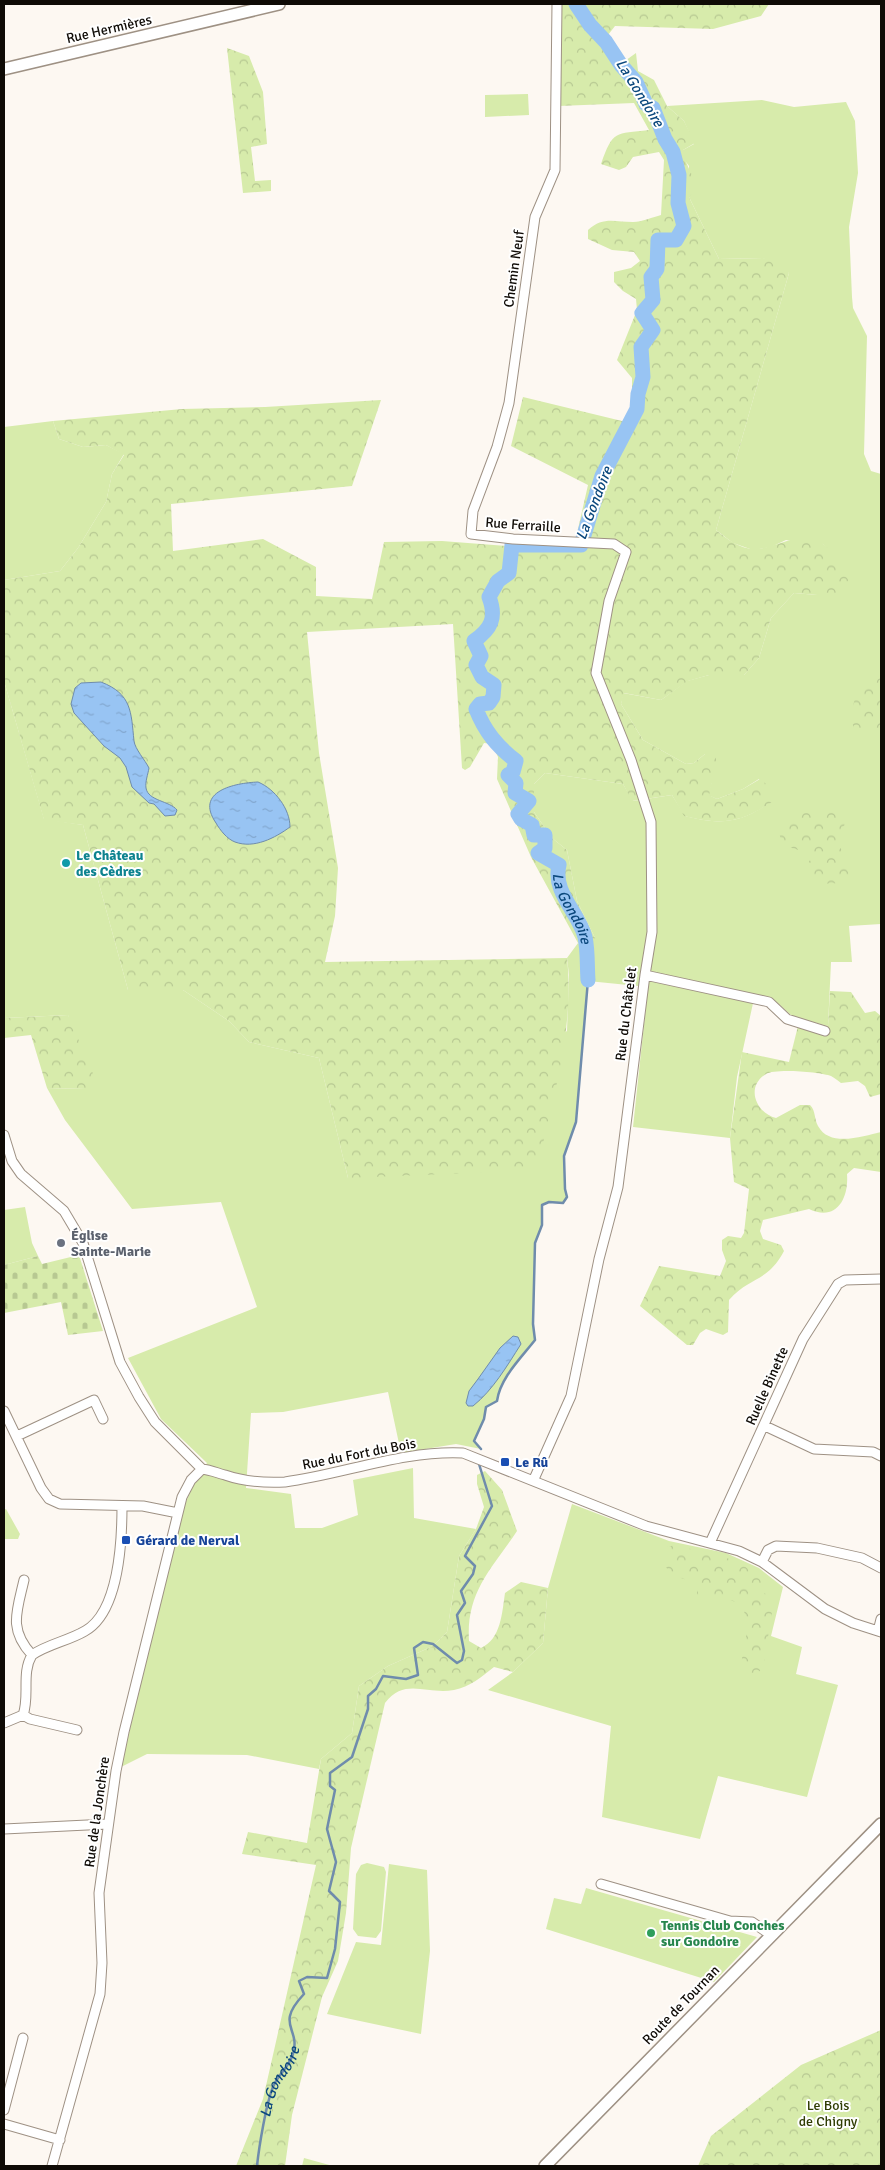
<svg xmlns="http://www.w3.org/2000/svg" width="885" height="2170" font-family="Signika,sans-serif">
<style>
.green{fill:#d7ebab}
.forest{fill:url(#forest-crowns)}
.cemetery{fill:url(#cemetery-stones)}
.water{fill:url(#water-ripples);stroke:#6f8cac}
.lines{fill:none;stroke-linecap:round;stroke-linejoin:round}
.stream{stroke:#6f8cac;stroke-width:2.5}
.river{stroke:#98c4f3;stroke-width:15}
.minor-casing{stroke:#9e9184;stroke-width:11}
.major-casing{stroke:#9e9184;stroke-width:14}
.minor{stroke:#fff;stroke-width:9}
.major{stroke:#fff;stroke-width:11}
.culture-dot{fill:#0f9aa8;stroke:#fff;stroke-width:2}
.worship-dot{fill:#6b7280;stroke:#fff;stroke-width:2}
.transit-dot{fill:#1a4fb4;stroke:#fff;stroke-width:2}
.leisure-dot{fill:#2e9e5b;stroke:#fff;stroke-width:2}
.labels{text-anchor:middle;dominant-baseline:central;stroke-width:4;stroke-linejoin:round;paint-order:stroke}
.street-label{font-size:14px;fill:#0f0b06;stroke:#fff}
.culture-label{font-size:14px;font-weight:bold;fill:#0d838f;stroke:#fff;text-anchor:start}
.worship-label{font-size:14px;font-weight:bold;fill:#5b616d;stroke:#fff;text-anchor:start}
.transit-label{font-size:14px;font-weight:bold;fill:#164399;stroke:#fff;text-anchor:start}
.leisure-label{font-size:14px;font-weight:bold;fill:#27864d;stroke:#fff;text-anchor:start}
.park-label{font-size:14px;fill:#303d03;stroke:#fff}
.water-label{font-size:15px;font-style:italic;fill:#0b487d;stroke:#fff}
</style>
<defs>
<pattern id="forest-crowns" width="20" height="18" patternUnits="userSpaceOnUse" patternTransform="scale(1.25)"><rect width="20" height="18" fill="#d7ebab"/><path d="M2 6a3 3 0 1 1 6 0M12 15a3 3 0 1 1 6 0" fill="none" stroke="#b7c892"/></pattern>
<pattern id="cemetery-stones" width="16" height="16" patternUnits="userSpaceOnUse" patternTransform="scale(1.25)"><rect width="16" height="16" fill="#d7ebab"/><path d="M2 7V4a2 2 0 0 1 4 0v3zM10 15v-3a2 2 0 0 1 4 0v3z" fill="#b7c892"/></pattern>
<pattern id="water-ripples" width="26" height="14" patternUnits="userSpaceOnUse" patternTransform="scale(1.25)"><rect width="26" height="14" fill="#98c4f3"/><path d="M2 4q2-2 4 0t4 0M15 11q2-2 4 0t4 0" fill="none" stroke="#82a7cf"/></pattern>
</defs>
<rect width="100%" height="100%" fill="#fdf8f2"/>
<path class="green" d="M528 94 529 115 485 117V95Z
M762 100 794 107 846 102 855 121 858 173 849 227 852 297 853 308 867 336 864 454 871 471 881 474V924L849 926 852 962H831L828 1026 792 1016 773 999 755 994 737 1077 730 1138 633 1127 648 987 588 981 576 1122 564 1156 565 1189 567 1197 563 1203 549 1202 542 1205V1225L535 1243 533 1324 535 1340C520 1357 500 1378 497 1401L486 1407 484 1419 474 1441 481 1449 456 1444 401 1453 388 1392 283 1412 251 1413 246 1488 291 1494 295 1528H322L358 1515 353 1480 413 1468 414 1518 476 1529 459 1556 447 1632 433 1646 388 1666 359 1686 352 1733 321 1759 319 1769 247 1755 147 1754 121 1767 181 1512 195 1482 207 1463 161 1419 128 1358 257 1307 221 1202 132 1209 65 1120 47 1088 85 1089 68 1015 4 1018V681L44 819 83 825 128 990H183L229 1021 249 1042 319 1058 348 1178 567 1031 569 975 567 958 578 943 588 956 595 938 577 901 567 850 552 838 534 812V784L545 773 623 784 633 801 672 795 685 816C722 825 739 824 771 802L759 779 743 789 717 799 708 795 712 781 705 754 694 763 686 764 643 740 621 704 623 693 661 700 687 681 709 675H744L759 658 771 618 794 593 817 595 835 559 823 544 786 540 771 547 753 550 733 543 716 530 789 273 763 258 719 259 689 197V166L683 158V150L694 144 684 121 667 106Z
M53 421 59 439 83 447 106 445 124 454 112 474 106 502 78 548 60 571 4 580V427Z
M25 1207 32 1243 38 1256 4 1265V1210Z
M572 1504 669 1541 726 1553 759 1568 783 1587 771 1636 802 1647 796 1674 838 1685 807 1797 718 1776 700 1839 602 1817 611 1726 488 1690 513 1672 543 1643 548 1588Z
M6 1509 20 1534 18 1539H4V1510Z
M367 1863 384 1867 386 1872 381 1931 376 1938 358 1936 353 1929 356 1874 361 1865Z
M389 1864 427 1870 430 1951 421 2034 327 2014 356 1942 381 1945Z
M586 1888 757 1937 714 1982 546 1929 554 1898 581 1904Z
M304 2158 333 2166H302Z"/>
<path class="forest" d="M558 4H769L761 16 713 29 615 26 608 35 622 63 636 53 638 71 654 80 667 106 684 121 695 143 683 150C684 161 693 176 697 187L689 197 719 259 763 258 780 261 789 273 716 530C727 539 740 549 754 549 777 549 799 529 822 543 830 549 842 568 850 576L842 593 817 595 794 593 771 618 759 658 744 675H709L688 681 661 700 624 693 621 704 643 740 686 764 694 763 705 754 716 749V766L709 795 717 799 743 789 760 779 770 787 772 802C739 824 722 825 684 816L672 795 632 801 623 784 545 773 534 784V812L552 838 567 850 577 901 595 938 597 952 588 956 578 943 531 857 497 779 498 757 492 744 484 743 470 767 465 770 462 768 453 624 307 632 319 753 338 868 335 916 325 962 567 958C575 1029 552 1101 537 1170L348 1178 319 1058 249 1042 229 1021 183 990H128L83 825 44 820 4 681V580L60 571 78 548 106 502 112 474 124 455 106 445 83 447 59 439 53 421 182 409 265 407 381 400 352 486 171 504 173 551 263 539 316 567V596L372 599 384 542 442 541 573 551 588 485 511 446 523 397 626 422 632 408V378L617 360 637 310 636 299 623 291 614 282V272L631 268 640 261 634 252 612 250 588 239V230C603 216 615 222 633 222 642 222 653 217 661 215L664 160 659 152 633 157 626 167 619 170 601 164C613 130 615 134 649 130L634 103 559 106Z
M227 48 249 56 263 92 267 144 251 147 255 181 271 180V191L243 193Z
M881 678V731H868L859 735C845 721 854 700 861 684Z
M829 804H836C850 816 846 825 837 840 842 857 856 857 852 879L844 883 813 884 801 871 803 864 813 859 811 854C792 847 778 849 779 825 799 805 805 818 826 810Z
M830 991 851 992 865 1013 875 1011 881 1016V1094L870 1097 865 1086 858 1081 841 1083C838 1081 835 1078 831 1076 821 1072 775 1068 766 1074 745 1087 756 1113 776 1118L800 1105H810C816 1111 814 1119 818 1126 830 1148 863 1136 881 1132V1172L854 1168 847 1174C849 1199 836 1222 809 1209L763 1220 760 1231 763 1239 781 1245 784 1251C767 1283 750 1276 729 1300L728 1332 723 1335 706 1329 700 1333 693 1345H687L640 1306 659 1266 720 1276 726 1261 722 1250V1240L728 1236 741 1238 744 1233 749 1189 734 1182 730 1138 742 1052 789 1062 800 1018 828 1026Z
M68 1015 94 1076 85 1089 47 1088 31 1035 4 1038V1018Z
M485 1471 502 1490 517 1531C492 1569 466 1591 469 1641L481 1648C501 1639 502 1613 505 1593L521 1582 548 1588 543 1643 513 1672 494 1667C481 1677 470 1687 454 1690 426 1695 405 1677 385 1703L351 1848 346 1913 338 1961 322 1997 292 2115 285 2166H236L263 2099 316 1865 242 1854 248 1832 307 1843 321 1759 352 1733 359 1686 388 1666 433 1646 447 1632 459 1556 476 1529 484 1507 477 1484V1475Z
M675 1545 730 1559 761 1575 763 1592 774 1600 763 1668 754 1676 742 1673 741 1665C744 1642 758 1606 727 1599 716 1597 707 1599 697 1595V1586L690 1581 672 1575 662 1562 667 1547Z
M881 2030V2166H698L711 2136 801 2065Z"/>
<path class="cemetery" d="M79 1255 103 1331 68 1335 61 1302 4 1313V1265L38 1256 42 1264Z"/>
<path class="water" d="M101 682C132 694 131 712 134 741 135 749 145 760 149 768 148 774 145 782 146 788 148 801 170 801 177 810L175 815 165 816 154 804 149 803 132 787 126 767 120 758 104 746 74 713 71 704 75 688 81 683Z
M258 782C275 789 290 809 290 827 275 838 254 849 235 842 227 839 220 830 216 823 194 791 235 783 258 782Z
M513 1336 518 1337 521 1344C507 1366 493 1390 473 1406H468L466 1403 469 1391 478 1379 500 1348Z"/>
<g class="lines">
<g class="stream">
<path d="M481 1449 474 1441 484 1419 486 1407 497 1401C500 1378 521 1358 535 1340L533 1324 535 1243 542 1225V1205L549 1202 563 1203 567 1197 565 1189 564 1156 576 1122 588 980"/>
<path id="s1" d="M257 2166C259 2147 266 2104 273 2087 278 2074 288 2069 293 2054 301 2027 274 2026 304 1994L299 1981 307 1977 327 1978 335 1949 340 1902 329 1891 336 1862 327 1829 335 1790 330 1786V1773L352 1757 368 1709V1696L376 1689 383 1676 406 1679 418 1675 414 1648 423 1642 433 1644 457 1663 462 1660 464 1651 457 1615 465 1603 461 1591 473 1574 475 1566 465 1556 492 1506 479 1464"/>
</g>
<path class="river" id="s2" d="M576 4 590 25 606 42 621 65 636 82 646 104 653 108 665 139 673 152 679 175 678 203 684 226 676 240H658L657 269 651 277 653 300 642 313 653 330 641 347 643 377 638 394 637 409 602 476 581 545H512L509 573 498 581 489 597C497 618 491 629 474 641L481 656 476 665 482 677 494 685 493 697 489 703 480 704 476 709C485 732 497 746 516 761L513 772 508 775 516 783 515 793 529 801 518 814 521 819 532 825 534 835H545V848L538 853 559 865C552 892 579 913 585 937 588 951 587 967 588 980"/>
<g class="minor-casing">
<path id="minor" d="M645 975 769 1002 787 1019 825 1031
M4 1135 12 1161 21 1174 64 1211 83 1243 120 1362 139 1397 155 1422 202 1469C211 1470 217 1473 225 1475 245 1482 264 1483 285 1482 344 1474 404 1450 463 1453L646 1526 739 1551 762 1562 825 1609 853 1623 881 1632
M4 1411 41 1488 49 1499 60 1504 143 1506 178 1513
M765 1426 814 1449 873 1452 881 1456
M17 1436 94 1400 103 1419
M534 1479 571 1396 599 1259 618 1187 645 975 652 932 651 822 631 760 596 673 609 601 626 552 614 544 513 539 471 534 473 511 497 447 509 403 535 217 555 170 557 4
M710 1543 803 1339 838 1284 845 1280 881 1279
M762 1562 768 1550 776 1546 817 1548 862 1558 881 1568
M24 1580C17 1611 8 1629 32 1655
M878 1631 881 1619
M23 1715C30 1696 21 1673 32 1655 48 1644 68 1641 85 1631 119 1612 122 1541 122 1506
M23 1715 30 1719 77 1730
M4 1723 23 1715
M4 1829 108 1824
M601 1884 730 1921 752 1922 771 1935
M4 2110 23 2038
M4 2124 60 2140
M52 2166 100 1994 102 1963 99 1893 116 1771 124 1732 182 1497 191 1480 202 1469"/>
</g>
<g class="major-casing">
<path id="major" d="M4 69 279 4
M545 2166 881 1824"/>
</g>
<use href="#minor" class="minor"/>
<use href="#major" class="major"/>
</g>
<circle class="culture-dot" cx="66" cy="863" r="5"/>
<circle class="worship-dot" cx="61" cy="1243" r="5"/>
<g class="transit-dot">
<rect x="500" y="1457" width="10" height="10" rx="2.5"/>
<rect x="121" y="1535" width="10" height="10" rx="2.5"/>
</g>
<circle class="leisure-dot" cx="651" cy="1933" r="5"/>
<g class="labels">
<g class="street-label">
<text transform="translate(109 29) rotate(-13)">Rue Hermières</text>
<text transform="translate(514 269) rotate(-82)">Chemin Neuf</text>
<text transform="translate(523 525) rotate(4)">Rue Ferraille</text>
<text transform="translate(626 1014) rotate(-83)">Rue du Châtelet</text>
<text transform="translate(767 1386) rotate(-66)">Ruelle Binette</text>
<text transform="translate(359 1454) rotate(-11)">Rue du Fort du Bois</text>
<text transform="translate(97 1812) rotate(-82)">Rue de la Jonchère</text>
<text transform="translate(681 2005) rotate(-46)">Route de Tournan</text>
</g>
<g class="culture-label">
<text x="76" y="855">Le Château<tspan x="76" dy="16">des Cèdres</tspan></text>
</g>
<g class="worship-label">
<text x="71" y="1235">Église<tspan x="71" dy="16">Sainte-Marie</tspan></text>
</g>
<g class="transit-label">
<text x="515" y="1462">Le Rû</text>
<text x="136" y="1540">Gérard de Nerval</text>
</g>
<g class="leisure-label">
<text x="661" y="1925">Tennis Club Conches<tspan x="661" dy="16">sur Gondoire</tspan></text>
</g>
<g class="park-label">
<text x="828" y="2105">Le Bois<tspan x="828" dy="16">de Chigny</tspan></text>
</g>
<g class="water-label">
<text transform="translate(640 93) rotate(58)">La Gondoire</text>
<text transform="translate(594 503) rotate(-69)">La Gondoire</text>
<text stroke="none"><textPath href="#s2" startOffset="1160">La Gondoire</textPath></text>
<text stroke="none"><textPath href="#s1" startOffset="88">La Gondoire</textPath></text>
</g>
</g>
<rect width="885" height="2170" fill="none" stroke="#0f0b06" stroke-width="10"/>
</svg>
